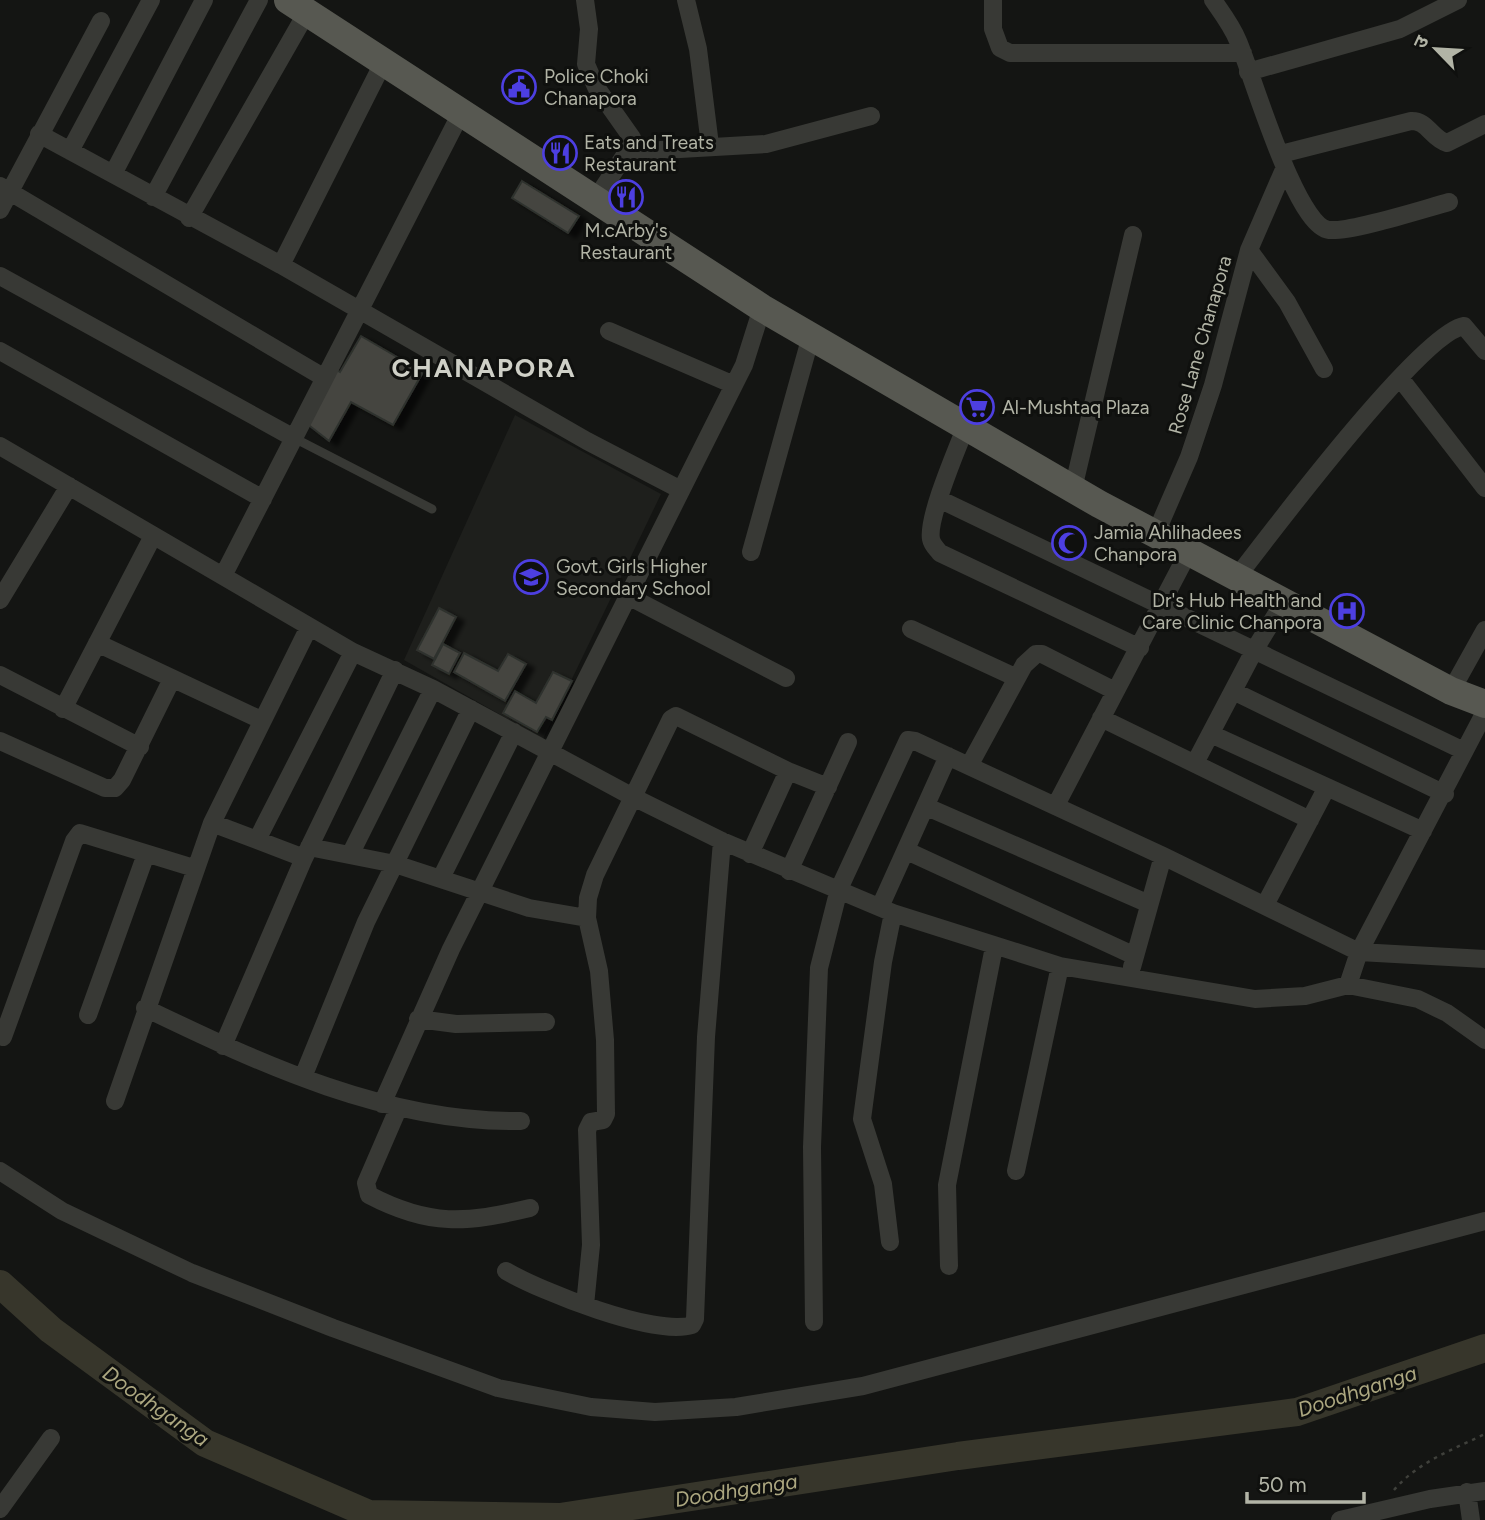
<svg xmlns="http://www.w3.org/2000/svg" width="1485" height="1520" font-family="Figtree,'Noto Sans Devanagari',sans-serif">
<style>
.built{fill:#1e1f1c}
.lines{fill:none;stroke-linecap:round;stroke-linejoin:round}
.river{stroke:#37362b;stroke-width:28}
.building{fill:#444540;stroke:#2f312d;stroke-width:2;filter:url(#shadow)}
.path{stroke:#3f403b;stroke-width:2.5;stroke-dasharray:3.5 5;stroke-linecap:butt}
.service{stroke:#383935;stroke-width:9}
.minor{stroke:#383935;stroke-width:18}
.primary{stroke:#575851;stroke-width:28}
.labels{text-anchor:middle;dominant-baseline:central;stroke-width:6;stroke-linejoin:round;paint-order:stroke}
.poi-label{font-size:19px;fill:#b2b4a6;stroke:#0f100e;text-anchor:start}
.street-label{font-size:19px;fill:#b2b4a6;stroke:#0f100e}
.water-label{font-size:21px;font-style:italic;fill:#aca780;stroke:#0f100e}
.district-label{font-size:26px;font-weight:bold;letter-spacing:2px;fill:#cfd0c7;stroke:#0f100e}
</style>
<defs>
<filter id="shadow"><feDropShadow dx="8" dy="4.5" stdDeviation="2" flood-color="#0009"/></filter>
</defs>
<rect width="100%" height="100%" fill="#141513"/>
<path class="built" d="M515 415 661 494 543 739 404 660Z"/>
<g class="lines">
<path class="river" d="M0 1284 51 1330 205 1443 369 1514 560 1517 958 1456 1297 1412 1485 1348"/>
</g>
<path class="building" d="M522 181 579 216 568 233 512 198Z
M361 336 423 372 393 425 351 402 329 441 306 423 331 367 340 372Z
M439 608 456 617 434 659 417 650Z
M443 644 460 653 449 674 432 665Z
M464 653 498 671 508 654 526 664 505 701 454 672Z
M553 672 572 681 552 720 546 717 537 732 503 713 515 691 536 703Z"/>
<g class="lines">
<path class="path" d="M1394 1490C1418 1462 1452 1450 1485 1434"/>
<path class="service" d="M294 438 432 509"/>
<path class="minor" d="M585 0 589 29 586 64 596 87 632 138 627 152 595 200
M686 0 698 49 710 145
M993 0V29L1000 48 1010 53H1243
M1213 0C1222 13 1232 26 1238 41 1252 73 1296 227 1329 230 1352 232 1423 209 1449 202
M1248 72 1400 29 1458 0
M39 134 281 265 587 441 681 490
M70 151 151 0
M627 152 766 144 871 116
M1281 154 1411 121C1427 120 1432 139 1447 143L1485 124
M113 174 204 0
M0 186 323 377
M153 197 259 0
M0 210 101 21
M189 218 307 12
M1249 250 1287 302 1324 369
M281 265 384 61
M0 276 294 438
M609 331 734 385
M0 351 263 499
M1400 378 1485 488
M966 426C957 449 927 518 931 539 932 545 937 549 940 553L1140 648
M0 446 353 652 433 689 633 797 722 841 893 913 1060 966 1255 999 1305 996 1348 985 1418 999 1447 1013 1485 1040
M1073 489 1133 235
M939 499 1464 751
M1156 533 1189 457 1213 385 1249 250 1285 167
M751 552 811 336
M223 576 462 111
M1237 577C1270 534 1422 332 1464 326L1485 351
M628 596 786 678
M0 600 69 486
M911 629 1017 678
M97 643 261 720
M0 675 140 747
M1233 691 1445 794
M1451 691 1485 630
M63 709 153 536
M1101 718 1310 820
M1211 734 1423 831
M0 741 105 788H115L122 780 172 679
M1195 763 1255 649 1285 600
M969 766 1024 665 1036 654H1042L1115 691
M788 771 828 787
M1056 805 1189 551
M927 807 1149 904
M212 823 304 858
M257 840 353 652
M309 847 395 864 529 908 587 918
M907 851 1135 956
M350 855 433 689
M789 871 848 742
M441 878 514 732
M1265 905 1327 787
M880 907 948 756
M1132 967 1163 856
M1348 985 1359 952 1485 712
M145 1008C263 1065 388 1123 521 1121
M88 1015 146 854
M418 1019 456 1024 546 1022
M3 1037 74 841 80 833 194 868
M223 1046 304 858 395 670
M303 1077 366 922 471 709
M115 1101 212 823 309 627
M382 1104 451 949 744 365 762 308
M398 1109 366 1183 369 1195C430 1227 466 1223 530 1208
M0 1171 62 1211 192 1273 333 1328 498 1388 591 1407 655 1412 736 1407 863 1386 1485 1221
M1016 1171 1060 966
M890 1242 883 1184 862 1119 883 962 893 913
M949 1266 947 1185 994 947
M506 1271C540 1291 655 1337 692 1325L695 1319 706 1037 722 841
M585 1305 591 1245 587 1130 591 1122 603 1120 606 1114 605 1040 599 971 587 918 588 898 595 875 671 719 676 716 788 771 750 854
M814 1322 812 1147 819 968 839 889 908 740 915 741 1163 856 1359 952 1485 959
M1467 1492 1471 1520
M0 1509 51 1438
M1340 1520 1430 1499 1485 1491"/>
<path class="primary" d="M288 0 762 308 1099 504 1451 691 1485 704"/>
</g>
<defs>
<g id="civic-ring" transform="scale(1.75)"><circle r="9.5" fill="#0f100e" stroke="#4d3fe1" stroke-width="1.5"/><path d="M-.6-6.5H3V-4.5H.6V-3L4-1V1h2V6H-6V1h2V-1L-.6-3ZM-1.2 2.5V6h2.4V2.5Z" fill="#4d3fe1"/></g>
<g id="restaurant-ring" transform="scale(1.75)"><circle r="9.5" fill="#0f100e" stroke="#4d3fe1" stroke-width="1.5"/><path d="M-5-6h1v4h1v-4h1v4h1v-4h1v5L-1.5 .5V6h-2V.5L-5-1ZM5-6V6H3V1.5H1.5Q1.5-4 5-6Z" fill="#4d3fe1"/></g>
<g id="supermarket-ring" transform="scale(1.75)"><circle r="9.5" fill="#0f100e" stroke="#4d3fe1" stroke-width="1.5"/><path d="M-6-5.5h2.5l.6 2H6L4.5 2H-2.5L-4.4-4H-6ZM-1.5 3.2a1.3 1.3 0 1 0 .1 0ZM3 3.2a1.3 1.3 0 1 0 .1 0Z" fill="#4d3fe1"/></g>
<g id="mosque-ring" transform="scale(1.75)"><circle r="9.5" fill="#0f100e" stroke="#4d3fe1" stroke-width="1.5"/><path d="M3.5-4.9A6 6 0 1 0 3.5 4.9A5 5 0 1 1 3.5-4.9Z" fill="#4d3fe1"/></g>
<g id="school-ring" transform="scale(1.75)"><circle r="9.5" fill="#0f100e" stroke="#4d3fe1" stroke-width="1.5"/><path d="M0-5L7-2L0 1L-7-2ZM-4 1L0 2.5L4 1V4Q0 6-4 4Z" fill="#4d3fe1"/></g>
<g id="hospital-ring" transform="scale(1.75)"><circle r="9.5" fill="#0f100e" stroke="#4d3fe1" stroke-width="1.5"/><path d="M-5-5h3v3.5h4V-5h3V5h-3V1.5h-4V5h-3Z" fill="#4d3fe1"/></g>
</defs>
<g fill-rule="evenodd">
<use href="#civic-ring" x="519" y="87"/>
<use href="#restaurant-ring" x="560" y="153"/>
<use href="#restaurant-ring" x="626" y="197"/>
<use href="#supermarket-ring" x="977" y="407"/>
<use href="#mosque-ring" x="1069" y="543"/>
<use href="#school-ring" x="531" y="577"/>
<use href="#hospital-ring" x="1347" y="611"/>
</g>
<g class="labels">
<g class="poi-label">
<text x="544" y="76">Police Choki<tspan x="544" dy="22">Chanapora</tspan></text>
<text x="584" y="142">Eats and Treats<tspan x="584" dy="22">Restaurant</tspan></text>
<text x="626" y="230" text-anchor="middle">M.cArby's<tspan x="626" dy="22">Restaurant</tspan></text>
<text x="1002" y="407">Al-Mushtaq Plaza</text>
<text x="1094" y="532">Jamia Ahlihadees<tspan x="1094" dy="22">Chanpora</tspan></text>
<text x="556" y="566">Govt. Girls Higher<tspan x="556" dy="22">Secondary School</tspan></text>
<text x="1322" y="600" text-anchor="end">Dr's Hub Health and<tspan x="1322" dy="22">Care Clinic Chanpora</tspan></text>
</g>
<g class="street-label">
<text transform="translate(1200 345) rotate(-74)">Rose Lane Chanapora</text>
</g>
<g class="water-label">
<text transform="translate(1357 1391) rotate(-18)">Doodhganga</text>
<text transform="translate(156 1406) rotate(35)">Doodhganga</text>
<text transform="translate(736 1490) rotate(-9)">Doodhganga</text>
</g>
<g class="district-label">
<text x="484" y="368">CHANAPORA</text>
</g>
</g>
<g transform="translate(1436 49) rotate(295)" stroke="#0f100e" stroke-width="5" paint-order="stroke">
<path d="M0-5L12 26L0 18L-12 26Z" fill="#b2b4a6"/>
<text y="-10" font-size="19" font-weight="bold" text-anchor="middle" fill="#b2b4a6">उ</text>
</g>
<path d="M1247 1492v10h117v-10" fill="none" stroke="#b2b4a6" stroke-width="3.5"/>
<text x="1258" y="1492" font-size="21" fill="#b2b4a6" stroke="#0f100e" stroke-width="5" paint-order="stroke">50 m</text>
</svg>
